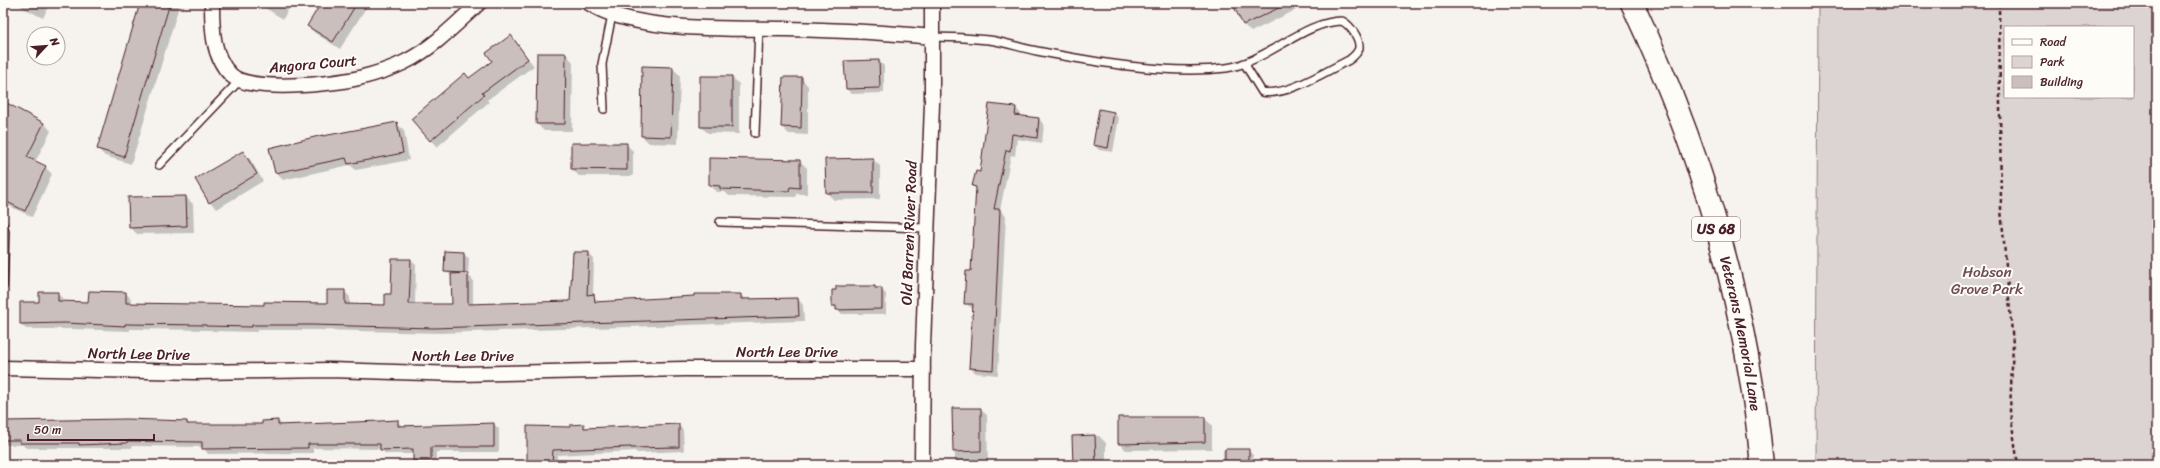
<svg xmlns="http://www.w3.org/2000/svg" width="2160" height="468" font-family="Sriracha,sans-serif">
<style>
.green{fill:#dcd4d2;stroke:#937a7e;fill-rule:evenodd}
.shadow{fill:#0003}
.building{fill:#cbbfbe;stroke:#4a1f2b}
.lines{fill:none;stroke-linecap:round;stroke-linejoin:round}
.service-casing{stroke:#4a1f2b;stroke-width:10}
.minor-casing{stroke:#4a1f2b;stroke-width:17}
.primary-casing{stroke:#4a1f2b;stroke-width:25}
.path{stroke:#4a1f2b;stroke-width:2.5;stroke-dasharray:4 3;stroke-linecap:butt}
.service{stroke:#fdfcf7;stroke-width:7}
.minor{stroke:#fdfcf7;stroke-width:14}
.primary{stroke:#fdfcf7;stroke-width:22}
.labels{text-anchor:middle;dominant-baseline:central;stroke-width:4;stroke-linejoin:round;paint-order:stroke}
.shield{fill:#fdfcf7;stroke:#806168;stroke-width:1}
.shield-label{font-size:14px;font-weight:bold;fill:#4a1f2b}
.street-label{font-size:15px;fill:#4a1f2b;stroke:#fdfcf7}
.park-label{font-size:15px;fill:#6e4c55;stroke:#fdfcf7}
</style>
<rect width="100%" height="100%" fill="#f6f3ef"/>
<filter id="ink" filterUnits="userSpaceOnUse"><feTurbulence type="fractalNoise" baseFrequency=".025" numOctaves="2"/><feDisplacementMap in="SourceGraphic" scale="8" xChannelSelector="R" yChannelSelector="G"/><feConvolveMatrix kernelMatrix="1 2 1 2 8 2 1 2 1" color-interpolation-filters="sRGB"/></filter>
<g filter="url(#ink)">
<path class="green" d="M1818 3H2157V465H1816ZM2005 27H2133V97H2005Z"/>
<path class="shadow" d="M18 3H47L49 5 43 18 23 8Z
M141 3H180L131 164 105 156 98 149Z
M257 3H292L283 19Z
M322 3H369L340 49 315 33 308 26Z
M1233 3H1310L1251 32 1244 25Z
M511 36 534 66 487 100 489 102 437 147 412 120 494 61Z
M566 54 573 62 572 131H544L537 124Z
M879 61 884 66V93L851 94 847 89 846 62Z
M672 68 680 75 678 144 649 143 642 136Z
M701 77H732L739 84V134L708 133 700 126Z
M801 78 808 86V135L789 134 782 127Z
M3 102 44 123 51 131 35 162 45 167 52 174 32 217 3 203Z
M1016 108 1021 114V117L1039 119 1044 125 1042 143 1017 139 1015 156 1011 155 1000 210 1006 216 998 375 976 373 970 368 973 309 965 303 972 272 977 189 974 186Z
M1100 110 1114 113 1119 118 1113 152 1099 150 1094 145Z
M396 123 404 130 409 160 356 170 350 165 283 180 276 173 324 137Z
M626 144 633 151V176H579L572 169Z
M242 152 250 159 263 181 217 209 210 202Z
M873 159 880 166V199L834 200 827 193Z
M800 161 807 168V194H796V197L729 196 725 192H717L710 185Z
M186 197 193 204 194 233 137 234 130 227Z
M464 253 469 258 468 275 473 280V304L571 302 588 253 594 259 593 296 599 302 741 295 746 300 798 299 803 305 804 321 440 333 318 330H258L257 332 212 331 211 330 130 329V331L71 329H26L21 324 40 303 57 293 63 299V302L89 303 126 293 131 299V304L265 306 328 304 344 291 350 297V305L386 306 411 260 416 265 415 305H453V276L446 272Z
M875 287 881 289 886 294V314H842L833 305Z
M954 409H980L987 415 988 465H955Z
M1204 418 1212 425V449L1126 450 1119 443Z
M3 419 6 422H187L190 425H263L278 421 282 425 398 422 403 427 494 424 499 429V452H436V465H419L414 460V454H386L381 449 313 448V453L208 454 203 447 132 446V448H26L23 445H3Z
M583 425 588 429 678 425 683 430 684 451 637 453 635 451 557 455V465H531L528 462Z
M1099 436 1106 443V465H1073V437Z
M1223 450H1248L1253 455V465H1223Z"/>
<path class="building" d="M140 3H170L124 157 97 149Z
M321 3H357L333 42 307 26Z
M1232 3H1289L1243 25Z
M511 35 528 59 482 93 484 95 430 141 411 119 465 73 469 78 492 61 486 53Z
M537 53H566L565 124H536Z
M879 60 880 88 846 89 844 61Z
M642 66 673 67 671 137 641 136Z
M700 76H732V127H700Z
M783 77H802L801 128 781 127Z
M3 101 44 123 27 157 46 166 25 211 3 200Z
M989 104 1016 107 1015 115 1039 118 1037 138 1012 134 1010 151 1006 150 994 209H1000L993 370 969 368 973 304H964L966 271H971L976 187 972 186 976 171 980 172Z
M1099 109 1114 112 1108 148 1093 145Z
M397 122 403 153 348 164 346 158 275 173 269 148 323 135V136Z
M571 143H627V170L571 169Z
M243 151 257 174 209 203 195 179Z
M709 158 800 160V188L790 187 789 191 720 189V186L709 185Z
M873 158V193H826L825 159Z
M186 196 187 226 129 228 128 197Z
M445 251 464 252V273L444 272Z
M573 252H589L587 295 594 294 595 302 694 296V294H741V299L798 298 799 316 434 328 312 325H252V327L206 326V325L125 324V326L65 323 20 324V302H39V292H58V301L88 302 89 291 126 292V303L264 305V302L327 303V290H345V304L385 305V294H391L392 259H411L409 304H452L451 274 468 273V304L570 301Z
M836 286H875V288H882V309L836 310V306H832V290H836Z
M952 408H981V451L953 452Z
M1118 417H1205V442L1118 444Z
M127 419 187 421V424H262V421L278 420V425L380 421 398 420V426L494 423V447H431V461H413V449L380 450V444H308V448L202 449V442L127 441V443L79 445V443H20V440H3V421Z
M584 424V428L679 424V447L631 448V447L553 450 552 463 527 462V426L570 427V425Z
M1095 435 1096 465H1073L1072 436Z
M1225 449H1249V465H1225Z"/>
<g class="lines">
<g class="service-casing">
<path id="service" d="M932 37C951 37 970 38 989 40 1005 42 1021 48 1037 51 1094 62 1167 75 1226 68 1265 63 1304 21 1342 21 1350 25 1360 38 1359 48 1358 53 1353 57 1349 60 1326 71 1287 97 1262 92L1244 63
M604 109 602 64 612 15
M755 133 759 28
M159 165 239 81
M720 222 927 228
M3 225 5 232 3 286"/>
</g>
<g class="minor-casing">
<path id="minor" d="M212 3C212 27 212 57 231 75 249 93 334 84 359 78 375 74 391 69 405 62 433 48 456 24 479 3
M589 3C633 33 733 28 786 29 835 30 884 32 932 37
M3 368 196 372 330 370 459 374 684 369H923
M922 465 923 346 932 104V3"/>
</g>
<g class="primary-casing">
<g id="primary">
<path id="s1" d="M1632 3C1700 148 1747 305 1762 465"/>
</g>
</g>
<path class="path" d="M1999 3 2001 209 2013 344 2010 411 2018 465"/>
<use href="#service" class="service"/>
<use href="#minor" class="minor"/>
<use href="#primary" class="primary"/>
</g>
</g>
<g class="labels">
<rect class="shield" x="1692" y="217" width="48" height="24" rx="3"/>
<g class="shield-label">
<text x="1716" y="229">US 68</text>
</g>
<g class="street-label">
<text transform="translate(313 64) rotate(-5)">Angora Court</text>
<text transform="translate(909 233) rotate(-88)">Old Barren River Road</text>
<text stroke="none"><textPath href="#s1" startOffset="349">Veterans Memorial Lane</textPath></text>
<text x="787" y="352">North Lee Drive</text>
<text transform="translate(139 354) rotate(1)">North Lee Drive</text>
<text x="463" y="356">North Lee Drive</text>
</g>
<g class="park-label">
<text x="1987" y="272">Hobson<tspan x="1987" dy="17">Grove Park</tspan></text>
</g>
</g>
<rect width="2160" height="468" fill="none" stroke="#fdfcf7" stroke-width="16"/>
<rect x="8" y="8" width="2144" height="452" fill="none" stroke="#4a1f2b" stroke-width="1.5" filter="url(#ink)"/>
<rect x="2004" y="26" width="130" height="72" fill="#fdfcf7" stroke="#b5a4a5"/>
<rect x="2012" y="39" width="20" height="6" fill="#fdfcf7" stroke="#b5a4a5"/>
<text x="2040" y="46" font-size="12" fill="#4a1f2b">Road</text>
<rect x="2012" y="56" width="20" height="12" fill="#dcd4d2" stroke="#b5a4a5"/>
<text x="2040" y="66" font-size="12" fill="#4a1f2b">Park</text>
<rect x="2012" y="76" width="20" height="12" fill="#cbbfbe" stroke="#b5a4a5"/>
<text x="2040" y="86" font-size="12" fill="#4a1f2b">Building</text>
<g transform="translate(46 46) rotate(64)"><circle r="19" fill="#fdfcf7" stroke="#b5a4a5"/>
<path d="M0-3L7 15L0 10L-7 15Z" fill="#4a1f2b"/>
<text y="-6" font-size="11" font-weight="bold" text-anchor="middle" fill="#4a1f2b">N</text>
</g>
<path d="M28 434v6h126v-6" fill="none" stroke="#4a1f2b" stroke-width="2"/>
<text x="34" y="434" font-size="12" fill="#4a1f2b" stroke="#fdfcf7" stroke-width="3" paint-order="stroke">50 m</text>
</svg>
